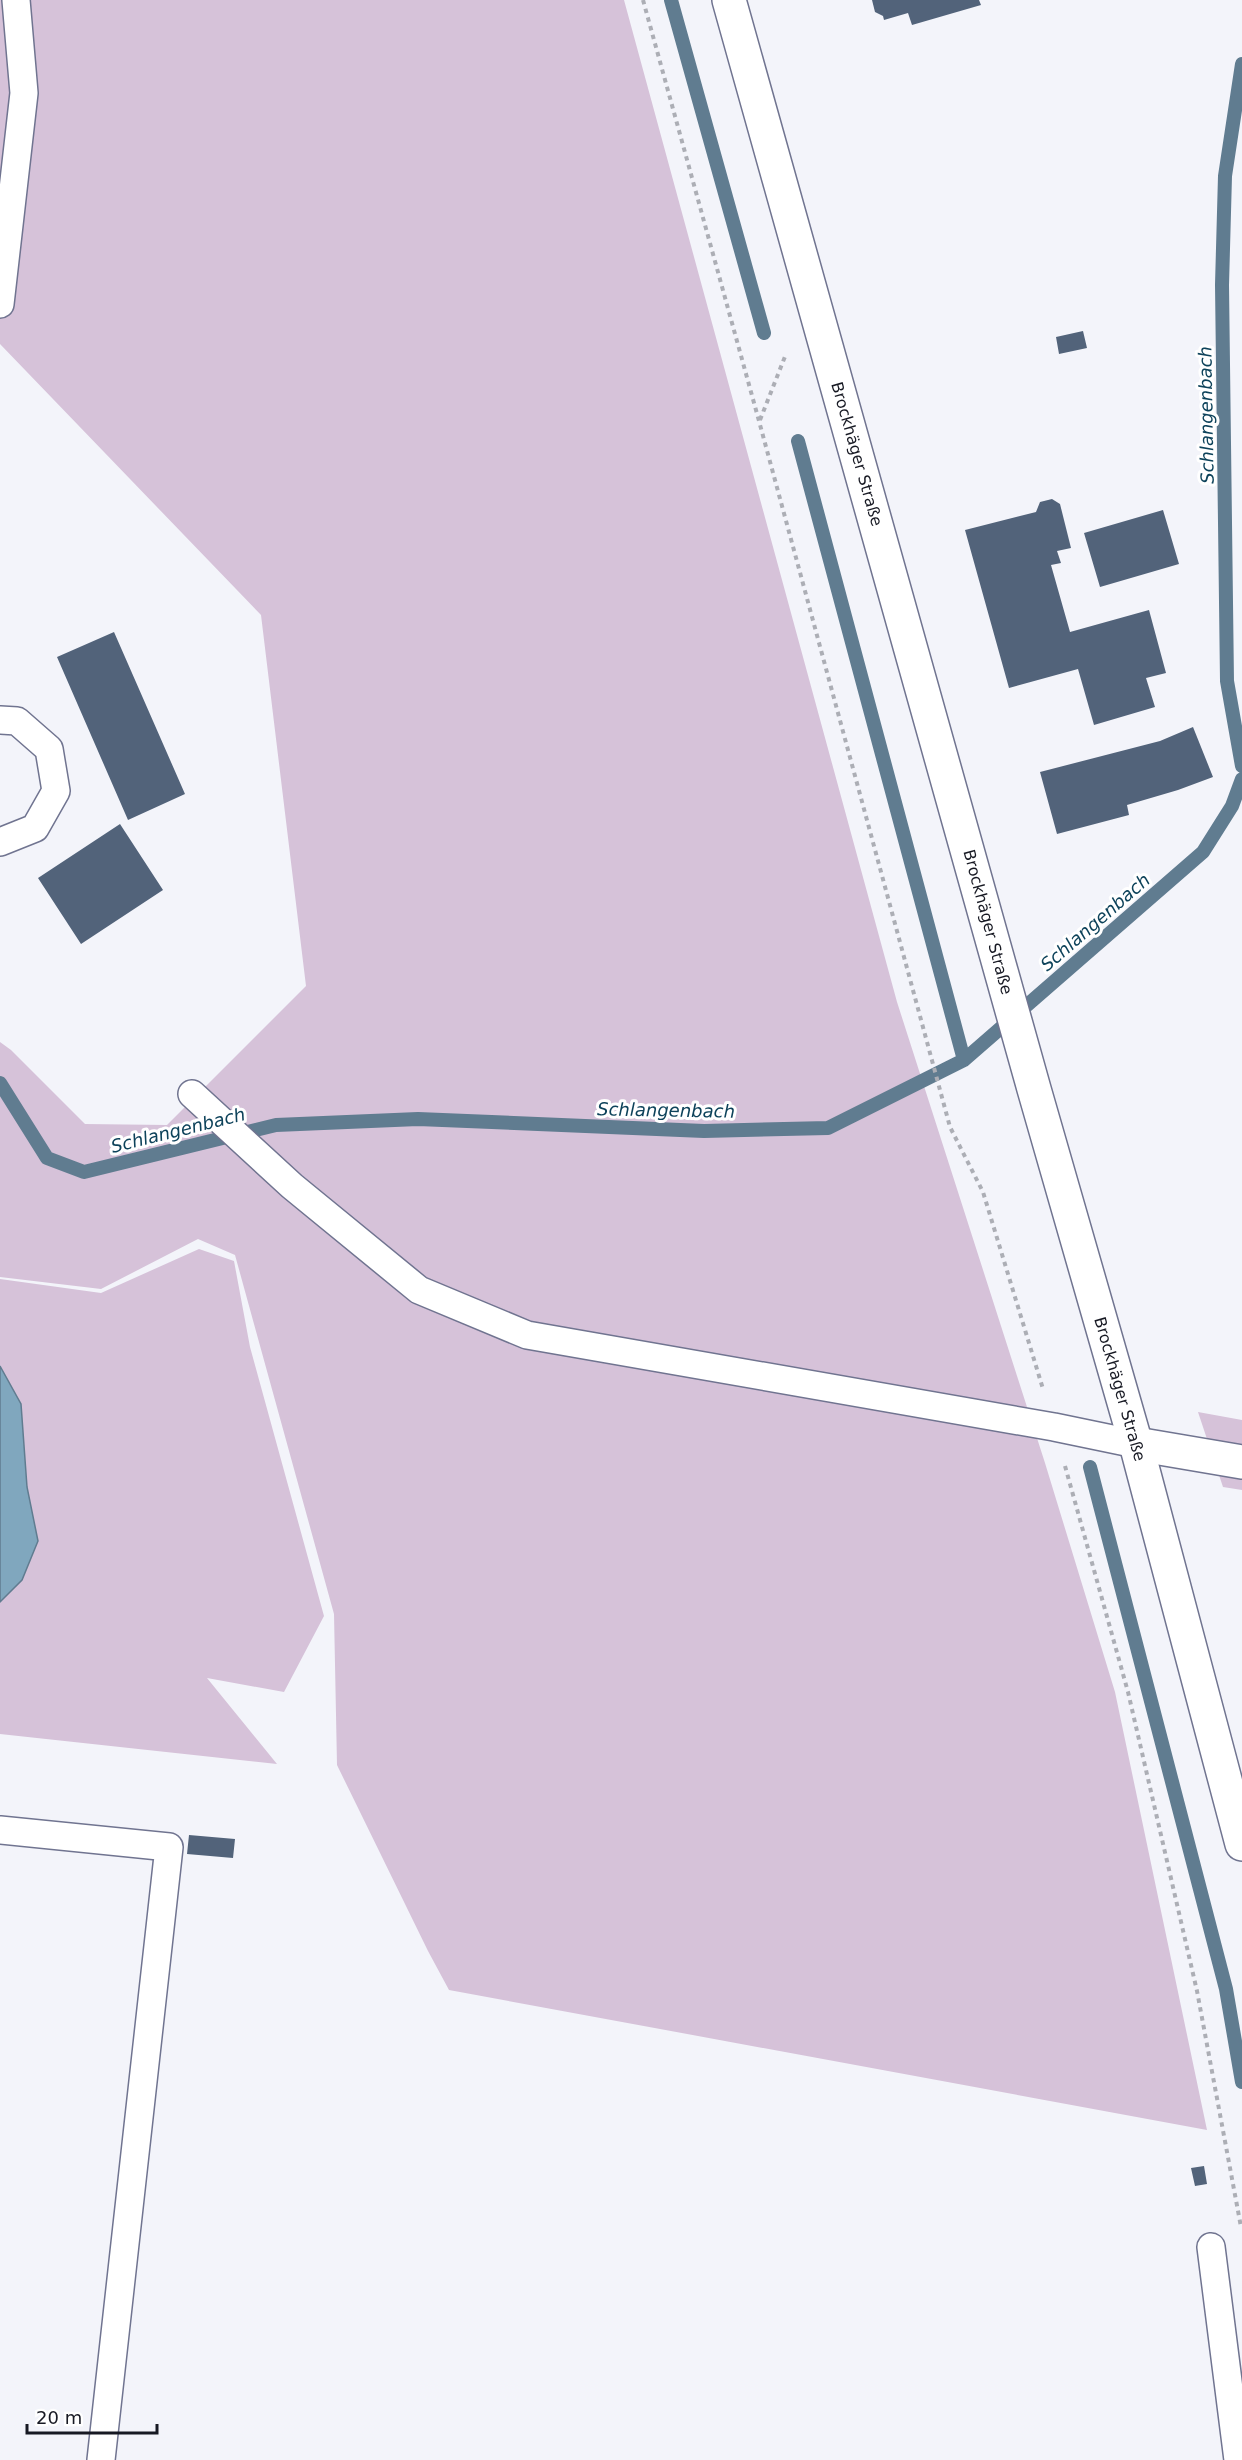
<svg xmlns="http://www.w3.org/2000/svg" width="1242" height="2460" font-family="'DejaVu Sans',sans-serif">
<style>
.green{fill:#d6c2d9}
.water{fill:#80a7be;stroke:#607c90;stroke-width:1.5}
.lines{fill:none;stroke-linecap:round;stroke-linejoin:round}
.stream{stroke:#607c90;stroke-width:14}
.building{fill:#52637a}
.lane-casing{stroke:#707490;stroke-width:30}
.street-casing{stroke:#707490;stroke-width:36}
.secondary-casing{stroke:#707490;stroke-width:36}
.path{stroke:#acaeb5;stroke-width:4;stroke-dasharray:4.5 4.5;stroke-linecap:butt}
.lane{stroke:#fff;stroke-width:27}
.street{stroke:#fff;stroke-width:33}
.secondary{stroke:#fff;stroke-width:33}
.labels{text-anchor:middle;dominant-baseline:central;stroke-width:6;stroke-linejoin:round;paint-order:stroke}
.street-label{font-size:16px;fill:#171923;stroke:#fff}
.water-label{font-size:18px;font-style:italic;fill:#0d425a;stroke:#fff}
</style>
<rect width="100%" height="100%" fill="#f3f4fa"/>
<path class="green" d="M0 0H624L897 1002 1045 1463 1115 1692 1207 2130 449 1990 428 1951 337 1765 334 1614 235 1255 198 1239 101 1289 0 1277V1042L11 1050 85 1124 167 1125 306 986 261 615 0 344Z
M199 1249 234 1261 250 1347 324 1616 284 1692 207 1678 277 1764 0 1734V1602L22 1580 38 1541 27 1487 21 1404 0 1366V1279L101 1293Z
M1198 1412 1242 1420V1490L1223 1487Z"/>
<path class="water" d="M0 1366 21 1404 27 1487 38 1541 22 1580 0 1602Z"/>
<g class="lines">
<path class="stream" d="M671 0 764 333
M1242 64 1225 176 1222 285 1227 681 1242 766
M798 441 964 1060
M0 1083 47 1158 84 1172 276 1125 418 1119 704 1131 828 1128 964 1060 1203 852 1232 806 1242 779
M1090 1467 1226 1989 1242 2082"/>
</g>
<path class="building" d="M872 0H979L981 5 912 25 908 13 884 20 883 16 875 12Z
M1083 331 1087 348 1059 354 1056 337Z
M1052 499 1060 504 1071 548 1057 551 1061 563 1051 565 1070 632 1149 610 1166 673 1146 678 1155 707 1094 725 1078 669 1009 688 965 530 1036 512 1040 502Z
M1163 510 1179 564 1100 587 1084 533Z
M114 632 185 794 128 820 57 657Z
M1193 727 1213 777 1178 790 1127 805 1129 815 1057 834 1040 772 1160 741Z
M120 824 163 890 81 944 38 878Z
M189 1835 235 1839 233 1858 187 1854Z
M1204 2166 1207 2184 1195 2186 1191 2168Z"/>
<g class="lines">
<g class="lane-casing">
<path id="lane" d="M0 304 24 93 16 0
M0 720 17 721 49 749 56 791 35 828 0 842
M192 1094 292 1186 419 1290 527 1335 1054 1427 1136 1444
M0 1830 169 1847 101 2460
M1211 2247 1238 2460"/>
</g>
<g class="street-casing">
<path id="street" d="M1136 1444 1242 1462"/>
</g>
<g class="secondary-casing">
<path id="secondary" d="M729 0 1034 1089 1136 1444 1242 1844"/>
</g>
<path class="path" d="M643 0 759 421 950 1127 983 1192 1043 1389
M760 420 786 354
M1065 1466 1128 1692 1197 1991 1241 2227"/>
<use href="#lane" class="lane"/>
<use href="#street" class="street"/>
<use href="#secondary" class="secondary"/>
</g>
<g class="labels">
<g class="street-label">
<text transform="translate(857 454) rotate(74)">Brockhäger Straße</text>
<text transform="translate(988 922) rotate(75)">Brockhäger Straße</text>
<text transform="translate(1120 1389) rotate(74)">Brockhäger Straße</text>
</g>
<g class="water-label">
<text transform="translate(1206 415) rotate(-91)">Schlangenbach</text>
<text transform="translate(1095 922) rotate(-41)">Schlangenbach</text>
<text transform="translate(666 1110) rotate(1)">Schlangenbach</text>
<text transform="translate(178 1130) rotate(-14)">Schlangenbach</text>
</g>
</g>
<path d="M27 2424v9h130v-9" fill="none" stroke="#171923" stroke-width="3"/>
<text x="36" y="2424" font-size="18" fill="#171923" stroke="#ffffff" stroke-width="4.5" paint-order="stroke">20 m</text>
</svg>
